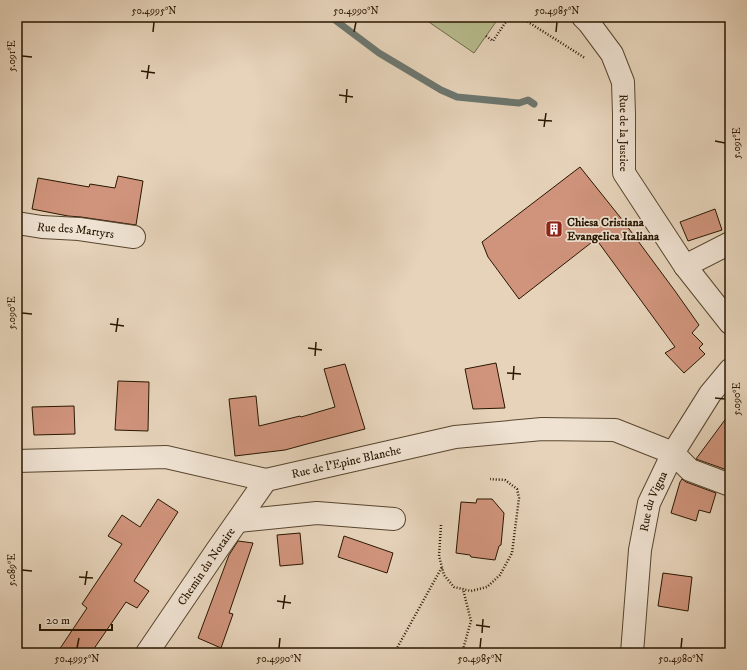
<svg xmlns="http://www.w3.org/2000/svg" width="747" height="670" font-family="'IM FELL DW Pica',serif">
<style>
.green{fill:#b7bc8e;stroke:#706a47}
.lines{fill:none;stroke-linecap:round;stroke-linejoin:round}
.stream{stroke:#6c766e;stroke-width:7}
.building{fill:#d0947c;stroke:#291700}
.minor-casing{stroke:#58462e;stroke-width:24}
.path{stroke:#291700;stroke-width:2.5;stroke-dasharray:1 2;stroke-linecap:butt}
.minor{stroke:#efe2d2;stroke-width:22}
.ticks{fill:none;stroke:#291700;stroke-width:1.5}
.labels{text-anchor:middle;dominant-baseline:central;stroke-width:3.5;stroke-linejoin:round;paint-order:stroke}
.street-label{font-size:12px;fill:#291700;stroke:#efe2d2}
.poi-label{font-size:12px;font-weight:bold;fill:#291700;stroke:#efe2d2;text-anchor:start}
.neatline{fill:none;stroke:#291700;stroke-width:1.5}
.ticks-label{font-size:10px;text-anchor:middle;fill:#291700}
</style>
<rect width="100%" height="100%" fill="#e6d3ba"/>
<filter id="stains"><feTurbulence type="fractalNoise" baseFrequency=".005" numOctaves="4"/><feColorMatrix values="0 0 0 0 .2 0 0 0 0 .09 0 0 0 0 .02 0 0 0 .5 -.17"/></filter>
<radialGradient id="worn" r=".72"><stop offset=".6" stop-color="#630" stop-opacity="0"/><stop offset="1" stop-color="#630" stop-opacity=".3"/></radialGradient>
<path class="green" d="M423 17H495L498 19 474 53 423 18Z"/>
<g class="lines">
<path class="stream" d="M331 17 379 53 441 90 457 97 519 103 528 100 534 104"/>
</g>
<path class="building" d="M580 167 624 222 675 291 699 325 692 333 703 344 699 348 705 354 684 373 665 353 675 347 596 239 519 299 488 257 482 242Z
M118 176 143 181 136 225 81 217 68 216 32 209 38 178 89 187 90 184 115 188Z
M715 209 722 230 688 241 680 222Z
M496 363 505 408 473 409 465 369Z
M345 364 365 429 307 444 285 450 235 456 229 399 256 396 259 426 300 416 301 417 335 407 324 369Z
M118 381 149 382 148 431 115 430Z
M74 406 75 434 34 435 32 407Z
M730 413V466L727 470 696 459Z
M682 479 686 482 716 493 710 513 699 510 696 521 671 513 680 482Z
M158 499 178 512 134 581 149 591 137 608 126 602 91 653H57L87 608 82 604 122 544 108 536 122 515 140 527Z
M477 499H492L504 513 501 545 499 546 495 560 471 557 470 555 456 553 461 502 476 503Z
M300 533 303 564 280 566 277 535Z
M344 536 393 553 387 573 338 557Z
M238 541 253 543 229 613 233 614 221 648 198 638 229 555Z
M663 573 692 577 688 611 658 606Z"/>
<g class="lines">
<g class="minor-casing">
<g id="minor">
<path id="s1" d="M583 17 589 23 612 54 623 82 624 114V173L685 266 730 323"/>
<path id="s2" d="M17 223 42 227 79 229 134 237"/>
<path d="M685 266 730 243"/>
<path id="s3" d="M17 461 166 457 266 480 455 437 542 429 615 430 673 453 690 470 730 485"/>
<path d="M238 521 317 513 394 519"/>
<path id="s4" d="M147 653 217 550 266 480"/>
<path id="s5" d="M632 653 640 550 649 503 673 453 710 394 730 370"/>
</g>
</g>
<path class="path" d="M526 17 525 20 585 58
M486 36 493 41 509 17
M441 525 439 556 444 575 454 587 471 591 487 587 500 575 512 553 519 498 517 489 505 480 490 479
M396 653 397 648 442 567
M462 653 471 621 463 589"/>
<use href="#minor" class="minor"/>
</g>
<path class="ticks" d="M153 32 154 22M354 32 356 22M556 32 557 22M22 56 32 57M141 71 155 73M147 79 149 65M339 95 353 97M346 103 347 89M538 120 552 121M544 127 546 113M715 141 725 143M22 313 32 314M110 324 124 326M116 332 118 318M308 348 322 350M315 356 316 342M507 373 521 374M513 380 514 366M715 398 725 399M22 570 32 571M79 577 93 578M85 585 87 571M277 601 291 603M283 609 285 595M476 625 490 627M482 633 483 619M77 648 79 638M279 648 280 638M480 648 481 638M681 648 682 638"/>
<defs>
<g id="building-square" transform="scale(0.9)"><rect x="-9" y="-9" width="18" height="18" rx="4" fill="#8f2418" stroke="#efe2d2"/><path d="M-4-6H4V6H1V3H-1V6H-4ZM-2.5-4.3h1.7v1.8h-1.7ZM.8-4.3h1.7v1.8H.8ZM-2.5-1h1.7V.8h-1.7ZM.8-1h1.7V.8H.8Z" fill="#fff"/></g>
</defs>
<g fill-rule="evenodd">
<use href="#building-square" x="554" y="229"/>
</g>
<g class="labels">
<g class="street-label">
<text stroke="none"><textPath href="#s1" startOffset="128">Rue de la Justice</textPath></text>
<text stroke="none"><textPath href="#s2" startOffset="59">Rue des Martyrs</textPath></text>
<text stroke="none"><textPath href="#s3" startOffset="334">Rue de l'Epine Blanche</textPath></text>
<text stroke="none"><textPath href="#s5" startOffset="154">Rue du Vigna</textPath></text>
<text stroke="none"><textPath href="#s4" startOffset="105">Chemin du Notaire</textPath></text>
</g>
<g class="poi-label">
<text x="567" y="222">Chiesa Cristiana<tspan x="567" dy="14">Evangelica Italiana</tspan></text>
</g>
</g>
<rect width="747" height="670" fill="none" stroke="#e6d3ba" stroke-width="44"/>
<path d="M40 624v6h72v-6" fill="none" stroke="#291700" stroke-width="2"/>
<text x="46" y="624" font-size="12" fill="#291700" stroke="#efe2d2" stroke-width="3" paint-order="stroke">20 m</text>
<rect x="22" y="22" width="703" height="626" class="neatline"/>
<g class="ticks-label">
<text x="154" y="14">50.4995°N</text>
<text x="356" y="14">50.4990°N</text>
<text x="557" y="14">50.4985°N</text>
<text transform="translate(11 56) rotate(-90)" y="4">5.091°E</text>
<text transform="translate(736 143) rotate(-90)" y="4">5.091°E</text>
<text transform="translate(11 313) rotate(-90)" y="4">5.090°E</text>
<text transform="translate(736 399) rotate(-90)" y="4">5.090°E</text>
<text transform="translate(11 570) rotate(-90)" y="4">5.089°E</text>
<text x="77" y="662">50.4995°N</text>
<text x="279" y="662">50.4990°N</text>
<text x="480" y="662">50.4985°N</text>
<text x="681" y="662">50.4980°N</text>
</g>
<rect width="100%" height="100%" filter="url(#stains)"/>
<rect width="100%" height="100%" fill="url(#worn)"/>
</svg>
